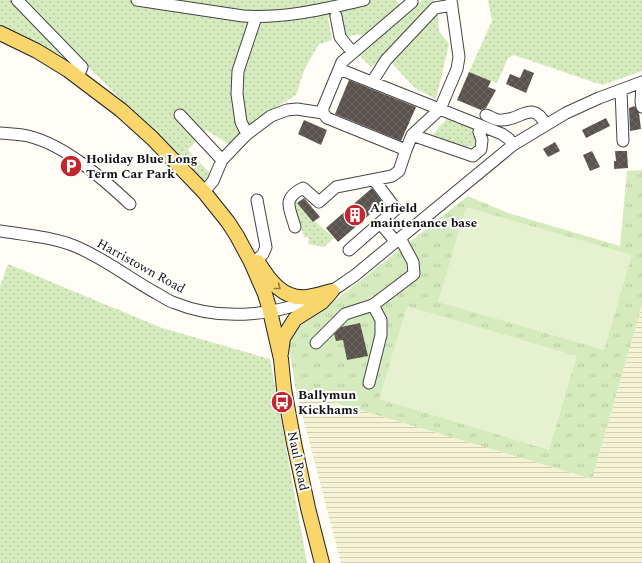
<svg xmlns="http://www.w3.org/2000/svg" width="642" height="563" font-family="Spectral,serif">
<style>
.farmland{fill:url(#farmland-rules)}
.grass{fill:url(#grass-dots)}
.park{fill:url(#park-tufts)}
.pitch{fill:#e6f2cf}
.building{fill:url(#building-cross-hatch)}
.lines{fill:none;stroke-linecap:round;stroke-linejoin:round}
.minor-casing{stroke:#444;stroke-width:13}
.major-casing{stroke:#222;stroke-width:16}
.minor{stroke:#fff;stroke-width:11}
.major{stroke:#f9d66b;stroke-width:14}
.oneway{stroke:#917d42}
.labels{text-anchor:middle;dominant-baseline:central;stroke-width:4;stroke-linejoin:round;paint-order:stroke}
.poi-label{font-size:13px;font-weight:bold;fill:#111;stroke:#fff;text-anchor:start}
.street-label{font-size:13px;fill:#111;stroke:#fff}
</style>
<defs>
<pattern id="farmland-rules" width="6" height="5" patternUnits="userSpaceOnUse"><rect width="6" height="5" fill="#f6f3d4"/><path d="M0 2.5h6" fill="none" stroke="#d2cfb5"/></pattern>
<pattern id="grass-dots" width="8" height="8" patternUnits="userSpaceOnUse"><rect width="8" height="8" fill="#d5ebbd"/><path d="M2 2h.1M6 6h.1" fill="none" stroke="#b6c8a1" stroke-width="1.8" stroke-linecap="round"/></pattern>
<pattern id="park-tufts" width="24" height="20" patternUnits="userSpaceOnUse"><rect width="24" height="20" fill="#d5ebbd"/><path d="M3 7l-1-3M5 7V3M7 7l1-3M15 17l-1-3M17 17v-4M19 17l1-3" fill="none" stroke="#b6c8a1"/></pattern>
<pattern id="building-cross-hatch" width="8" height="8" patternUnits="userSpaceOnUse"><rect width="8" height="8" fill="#5a524d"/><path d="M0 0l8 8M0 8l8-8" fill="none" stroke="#6d6662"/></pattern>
</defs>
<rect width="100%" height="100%" fill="#fffdf5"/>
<path class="farmland" d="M642 305V563H341L296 391 592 479Z"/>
<path class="grass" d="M0 0H396L401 6 381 23 366 34 346 36 341 15 328 18 332 40 319 44 305 68 296 95 257 119 232 146 206 130 188 150 209 172 208 181 201 182 89 67 78 60 72 64 0 27Z
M422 0H434L438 15 439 31 449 44 436 99 415 88 386 57 371 67 359 55Z
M488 0H642V71L602 85 514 55 508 58 497 83 469 72 492 21Z
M448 118 476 129V141L473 147C458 146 446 144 433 135L440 126Z
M295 198 297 203 313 222 315 221 334 238 324 247 308 244 309 238 304 237 293 201Z
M8 264 162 328 270 359 307 563H0V287Z"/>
<path class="park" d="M642 170V305L592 479 296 391 289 347 288 335 296 322 337 299 468 196 508 213 620 246 627 171Z"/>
<path class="pitch" d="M466 207 632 255 604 350 438 302Z
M407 306 577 356 549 450 379 399Z"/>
<path class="building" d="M524 69 534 73 526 93 506 84 510 74 520 78Z
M469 72 491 81 488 87 496 90 486 108 481 110 457 100Z
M349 80 416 107 401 141 335 114Z
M635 106 639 113 641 129 630 131 629 108Z
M606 118 610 126 586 138 582 130Z
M304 120 327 130 321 145 298 134Z
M555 142 560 151 548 157 543 149Z
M592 151 600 167 590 171 583 155Z
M615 151H627L628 168 614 169V161H616Z
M372 188 383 203 338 242 326 228Z
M304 198 320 217 313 222 297 203Z
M360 323 368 356 347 360 343 340 336 341 334 334 341 327Z"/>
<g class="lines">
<g class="minor-casing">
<path id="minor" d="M17 0 82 67 78 77
M137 0 243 16C284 19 324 9 364 0
M336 16 340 37 353 53
M339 69 502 134 509 139 513 145
M372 82 386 60 435 8 452 5
M642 85 641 102 642 107
M621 90 623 141
M180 115 222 160
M486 115C491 117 497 121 502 120 522 120 532 99 546 125
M0 133C9 134 19 134 28 136 65 145 102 178 130 204
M247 134 241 122 237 94 238 71 256 17
M412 135 473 156 481 149 482 140 479 132 482 126
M406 150 412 135 440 109 457 69 459 57 451 0
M204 192 213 181 222 160 247 134 271 116 287 110 297 109 323 113
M380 223 396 242
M295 227C290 208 281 199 303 188L319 202 336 187 392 176 399 171 406 150 327 118 323 113V108L342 62 412 2 411 0
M0 231C26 235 53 237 77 247 105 259 129 278 156 293 162 296 168 301 175 303 224 323 284 315 331 291 339 287 346 281 354 276L513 145 566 113 599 98 642 82
M349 250 396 209 374 180
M257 260 263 254 266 247 257 200
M316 343 345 314 373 305 414 274 413 262 400 238
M369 383 381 335V320L373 305"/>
</g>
<g class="major-casing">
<path id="major" d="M0 33 37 51 68 70 121 110 152 138 204 192 228 222 237 236 251 262 265 294 270 311 281 359 284 389 294 443 308 508 322 563
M258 262C269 280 283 300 307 297 315 296 324 293 332 291
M281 353 283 338 295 319 322 302 331 292"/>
</g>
<use href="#minor" class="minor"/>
<use href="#major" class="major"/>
</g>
<defs><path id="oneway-chevron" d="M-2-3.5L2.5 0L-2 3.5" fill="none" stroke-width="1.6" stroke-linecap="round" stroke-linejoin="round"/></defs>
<use class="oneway" href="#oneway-chevron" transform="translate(278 287) rotate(39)"/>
<defs>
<g id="parking-disc" transform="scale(1.15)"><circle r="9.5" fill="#c4262e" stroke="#fff"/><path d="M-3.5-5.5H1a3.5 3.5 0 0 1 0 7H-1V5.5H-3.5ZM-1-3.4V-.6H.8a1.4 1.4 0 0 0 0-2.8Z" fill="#fff"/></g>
<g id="building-disc" transform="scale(1.15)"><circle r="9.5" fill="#c4262e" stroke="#fff"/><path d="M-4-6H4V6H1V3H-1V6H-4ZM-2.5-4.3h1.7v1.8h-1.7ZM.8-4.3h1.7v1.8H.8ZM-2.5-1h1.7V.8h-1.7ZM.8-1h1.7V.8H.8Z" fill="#fff"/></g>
<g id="bus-disc" transform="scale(1.15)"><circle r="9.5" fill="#c4262e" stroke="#fff"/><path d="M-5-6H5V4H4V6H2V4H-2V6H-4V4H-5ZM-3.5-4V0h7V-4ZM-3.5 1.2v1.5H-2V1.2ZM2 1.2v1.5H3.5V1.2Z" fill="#fff"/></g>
</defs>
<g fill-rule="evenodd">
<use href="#parking-disc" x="71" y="166"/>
<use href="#building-disc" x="355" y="215"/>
<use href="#bus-disc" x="282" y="402"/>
</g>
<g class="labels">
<g class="poi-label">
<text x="86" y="159">Holiday Blue Long<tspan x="86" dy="15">Term Car Park</tspan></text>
<text x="370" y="208">Airfield<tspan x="370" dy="15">maintenance base</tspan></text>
<text x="298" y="395">Ballymun<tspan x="298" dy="15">Kickhams</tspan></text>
</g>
<g class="street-label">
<text transform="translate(141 266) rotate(29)">Harristown Road</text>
<text transform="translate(298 461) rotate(78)">Naul Road</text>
</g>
</g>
</svg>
